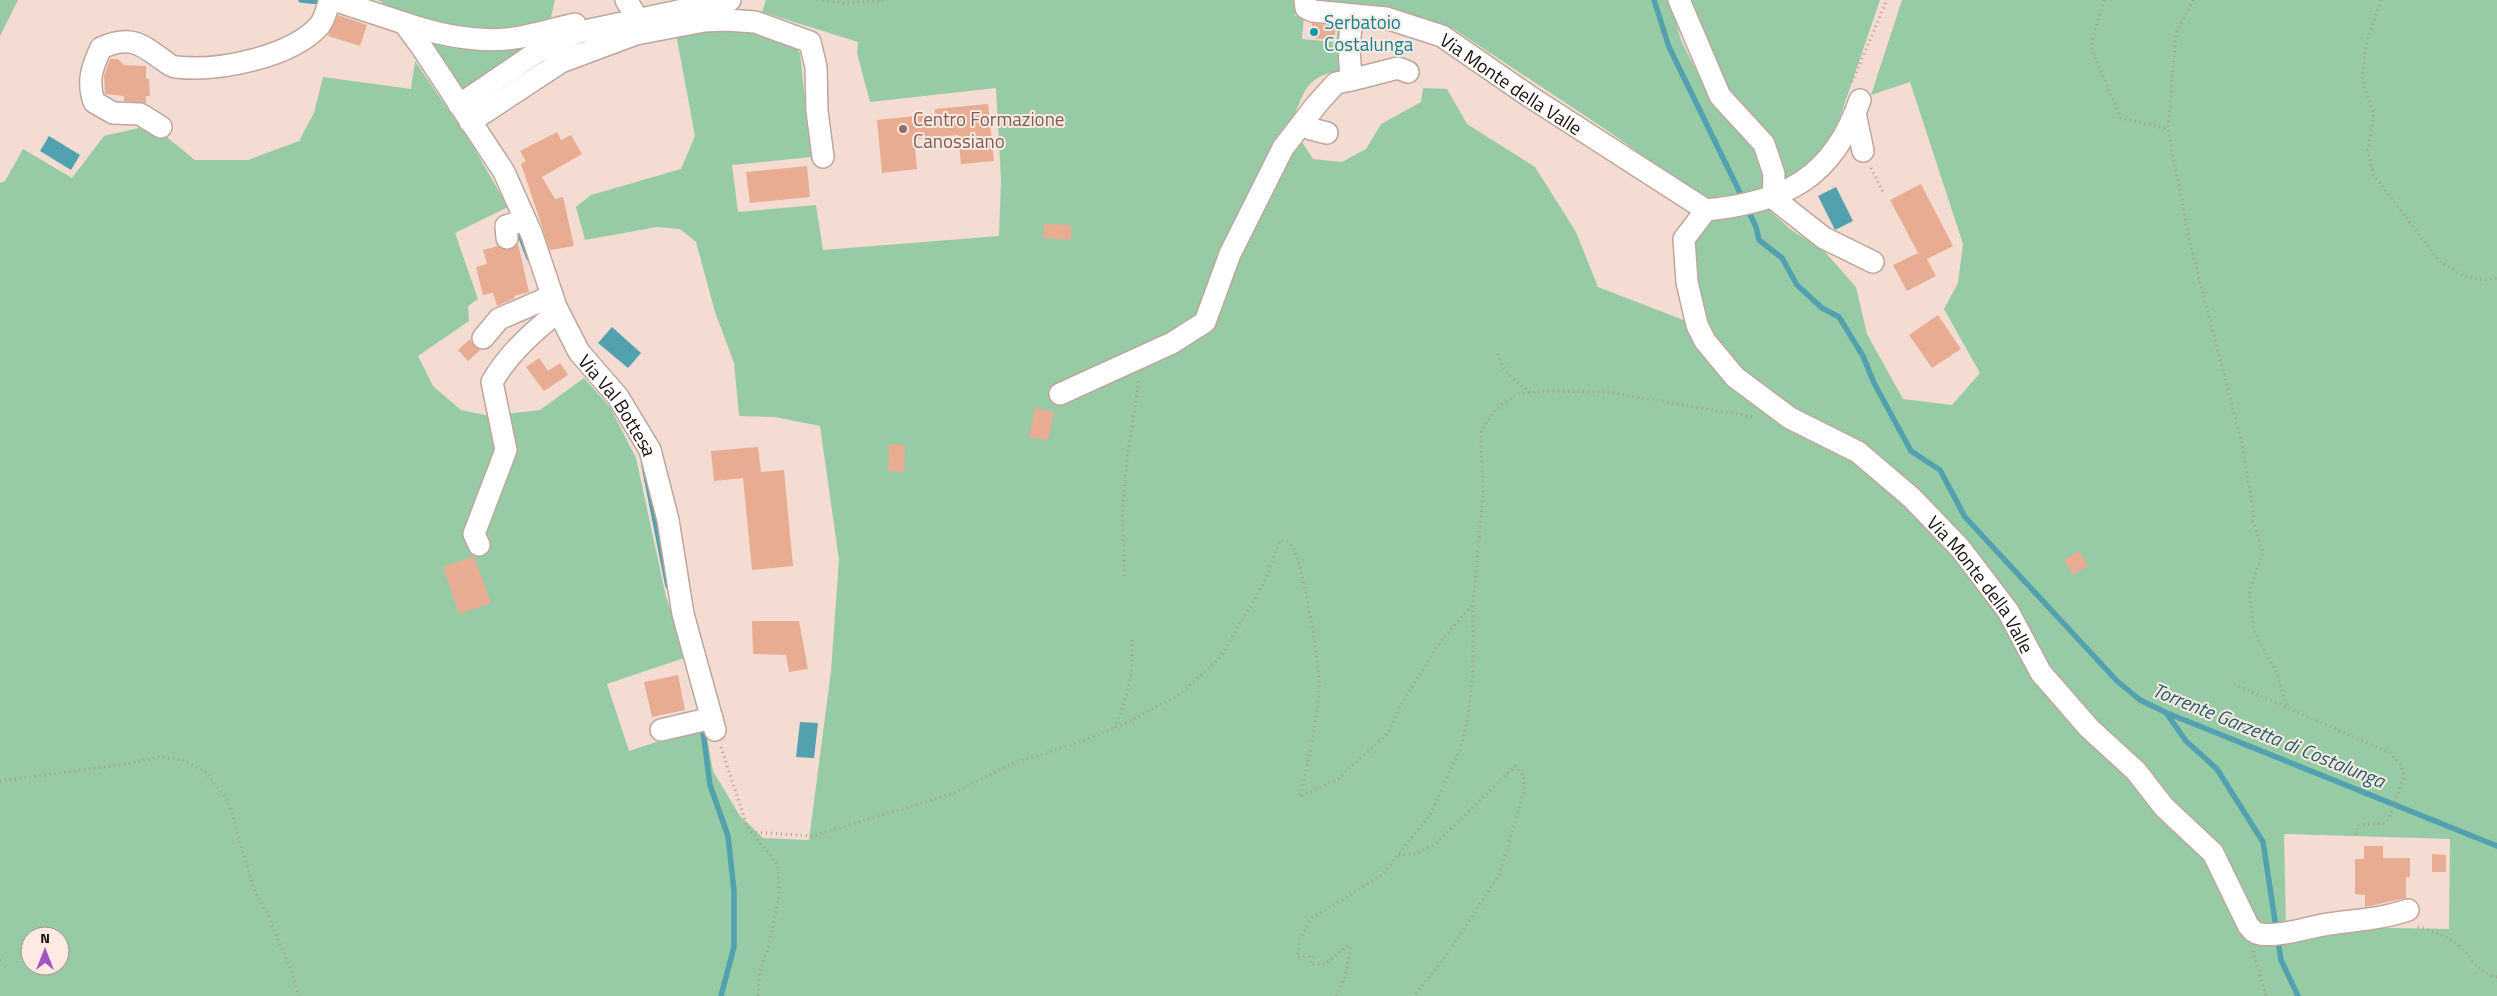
<svg xmlns="http://www.w3.org/2000/svg" width="2497" height="996" font-family="'Titillium Web',sans-serif">
<style>
.green{fill:#96cba6;fill-rule:evenodd}
.water{fill:#52a1ae}
.lines{fill:none;stroke-linecap:round;stroke-linejoin:round}
.stream{stroke:#52a1ae;stroke-width:5.5}
.building{fill:#e8ac93}
.minor-casing{stroke:#bda69c;stroke-width:24}
.path{stroke:#ad9a92;stroke-width:3;stroke-dasharray:1 4;stroke-linecap:butt}
.minor{stroke:#fff;stroke-width:21}
.culture-dot{fill:#0f9aa8;stroke:#feeae2;stroke-width:2}
.education-dot{fill:#8d6e63;stroke:#feeae2;stroke-width:2}
.labels{text-anchor:middle;dominant-baseline:central;stroke-width:4;stroke-linejoin:round;paint-order:stroke}
.culture-label{font-size:19px;fill:#0d838f;stroke:#feeae2;text-anchor:start}
.street-label{font-size:19px;fill:#19110d;stroke:#feeae2}
.education-label{font-size:19px;fill:#785e54;stroke:#feeae2;text-anchor:start}
.water-label{font-size:20px;font-style:italic;fill:#20616a;stroke:#feeae2}
</style>
<rect width="100%" height="100%" fill="#f4dcd2"/>
<path class="green" d="M0 0H18L0 36Z
M377 0H555L549 26 502 33 435 25 380 7 382 2Z
M766 0H1294L1295 16H1304L1302 39 1336 42 1339 20 1348 21V69C1305 75 1305 89 1291 125L1313 159 1342 162 1366 149 1381 124 1421 102 1423 88 1447 89 1467 124 1535 167 1576 232 1598 287 1686 321 1704 308 1693 261 1694 236 1712 219 1740 217 1768 209 1790 229 1825 252 1856 287 1867 334 1903 399 1952 405 1980 373 1944 309 1958 283 1963 244 1910 82 1871 95 1902 0H2497V996H0V183L5 181 23 149 72 178 104 136 152 125 195 160H248L299 141 314 113 323 77 411 89 415 61 471 143 508 207 455 233 478 299 468 306 469 321 418 356 433 386 461 410 490 416 540 410 584 378 610 407 636 458 666 597 687 657 607 684 629 751 705 726 713 771 740 816 763 838 809 840 831 671 839 560 820 426 775 417 739 416 734 363 715 312 696 242 680 229 657 227 585 240 576 207 591 195 681 169 695 136 676 34 740 28 792 43 800 53 811 157 732 165 738 212 816 205 823 250 999 236 1001 180 996 88 870 102 857 53 858 42 762 12ZM2284 834 2450 839 2449 929 2286 926ZM30 936H60V966H30Z
M1312 0H1669L1681 40 1710 99 1756 147 1767 191 1720 196 1705 200 1611 133 1454 29 1399 13Z
M1684 0H1880L1838 123 1816 160 1777 190 1725 92Z
M556 35 464 91 440 59 431 40Z"/>
<path class="water" d="M49 136 80 155 71 170 40 151Z
M1836 187 1853 221 1835 230 1818 196Z
M612 327 641 353 628 368 598 343Z
M800 722 818 723 814 758 796 757Z"/>
<g class="lines">
<path class="stream" d="M301 0 322 2
M1654 0 1669 47 1743 199
M1747 208 1756 227 1759 240 1782 258 1797 285 1822 308 1839 317 1863 356 1874 383 1911 451 1940 470 1965 517 2117 681 2140 700 2167 713 2497 846
M517 227 529 258
M644 465 668 586
M2167 714 2186 741 2217 769 2263 842 2281 960 2298 996
M702 724 710 785 728 836 734 891V947L721 996"/>
</g>
<path class="building" d="M338 15 367 25 360 46 328 36Z
M1312 23 1336 26 1334 40 1311 38Z
M110 59H118L124 65 146 66V79H149L150 96H146V103L124 101V96L105 94 104 76Z
M988 104 994 161 961 164 958 135 914 139 917 169 882 173 877 120 935 114V109Z
M557 132 561 140 571 135 582 154 542 177 555 199 563 197 574 246 550 250 521 164 526 161 520 151Z
M807 166 810 197 750 203 746 172Z
M1921 184 1953 246 1927 259 1936 276 1907 291 1893 265 1918 253 1890 200Z
M1044 224 1071 225V240L1043 238Z
M518 244 529 292 514 296 515 298 497 306 493 293 483 295 476 267 487 264 483 250 498 246 509 250Z
M1938 315 1961 349 1932 368 1909 335Z
M470 339 475 347 480 350 468 361 458 350Z
M539 358 548 371 560 363 568 375 544 391 526 367Z
M1035 408 1054 412 1048 440 1029 437Z
M889 444 905 445 904 472 888 471Z
M758 447 761 472 784 470 793 566 752 570 743 478 714 481 711 451Z
M2079 551 2088 566 2073 575 2064 560Z
M474 556 491 603 459 614 443 567Z
M752 621H799L808 669 789 672 786 655 753 654Z
M678 675 685 710 652 717 644 682Z
M2364 846H2383V858H2410V877H2406V898L2365 907V895L2355 894V859H2364Z
M2432 854 2446 855V872H2432Z"/>
<g class="lines">
<g class="minor-casing">
<g id="minor">
<path id="s1" d="M334 0 404 23 421 46 504 172 532 235 556 307 579 352 618 397 650 450 668 520 683 614 715 730"/>
<path d="M626 0 633 11"/>
<path id="s2" d="M1305 0 1306 8 1313 11 1386 18 1442 36 1529 96 1706 210C1785 202 1833 178 1860 100"/>
<path d="M1679 0 1720 96 1764 144 1774 174 1773 198 1824 238 1873 262"/>
<path d="M1352 16 1349 47 1351 80 1398 68 1408 72"/>
<path d="M404 23C436 34 472 42 507 39 529 37 553 29 575 24"/>
<path d="M459 105 537 52 580 32 730 0"/>
<path d="M1855 113 1863 151"/>
<path d="M470 122 561 62 636 34 704 21 726 20 755 22 810 42 816 67 817 111 823 157"/>
<path d="M1303 122 1311 129 1327 133"/>
<path d="M161 127 140 114 113 113 94 102C87 81 92 67 101 48 129 35 140 43 163 60 167 63 172 67 176 67 218 72 292 57 320 25 325 18 327 8 330 0"/>
<path id="s3" d="M1706 210 1684 239 1687 282 1697 325 1705 341 1735 377 1790 418 1858 452 1912 498 1960 548 2008 611 2041 673 2056 690 2089 728 2136 771 2164 807 2213 853 2248 925C2252 930 2254 933 2260 934 2282 937 2307 927 2329 924 2356 920 2382 919 2408 910"/>
<path d="M507 238 506 226 525 220"/>
<path d="M483 338 499 319 552 296"/>
<path d="M1060 394 1172 343 1205 322 1230 254 1283 148 1317 104 1336 83 1351 80"/>
<path d="M479 545 474 534 506 450 492 382C508 354 532 332 558 312"/>
<path d="M661 730 712 718"/>
</g>
</g>
<path class="path" d="M823 0 845 3 884 0
M2104 0 2091 43 2094 55 2121 118 2168 129
M2193 0 2176 33 2168 129 2190 243 2242 444 2254 515 2253 521 2263 551 2249 593 2254 631 2277 673 2287 708
M2381 0 2366 45 2362 80 2374 114 2368 150 2373 174 2439 261 2464 276 2485 280 2497 278
M1852 82 1887 0
M1871 168 1883 192
M1498 354C1502 372 1516 382 1530 392
M1125 576 1122 517 1127 458 1139 380
M2234 684 2390 753 2400 764 2404 776 2389 819 2385 823 2358 825 2356 836
M1114 728C1128 695 1134 676 1132 640
M721 747 747 826 778 865 779 894 769 945 760 971 758 996
M0 781 127 764 159 757 183 760 206 772 228 801 255 892 267 913 293 975 299 996
M751 832 813 836 954 793 1011 764 1083 741 1130 721 1180 694 1219 659 1263 585 1280 541 1285 540C1287 542 1290 543 1291 545 1303 560 1321 670 1319 691 1316 727 1308 762 1300 797L1338 779 1389 732 1400 706 1441 641 1473 604
M1399 855 1415 854 1435 844 1515 766 1523 775 1525 788 1499 875 1446 956 1414 996
M2418 927C2431 930 2447 937 2458 945 2474 957 2475 973 2497 977
M2253 951 2266 996
M0 960 5 961
M1336 996 1345 976 1351 947 1347 946 1325 964 1312 965V955L1298 958 1299 940 1312 918 1382 875 1431 813 1460 750 1468 718 1473 670V604L1483 495 1481 443 1482 429 1495 410 1516 394 1538 391 1607 392 1754 417"/>
<use href="#minor" class="minor"/>
</g>
<circle class="culture-dot" cx="1314" cy="32" r="5"/>
<circle class="education-dot" cx="903" cy="129" r="5"/>
<g class="labels">
<g class="culture-label">
<text x="1324" y="21">Serbatoio<tspan x="1324" dy="22">Costalunga</tspan></text>
</g>
<g class="street-label">
<text stroke="none"><textPath href="#s2" startOffset="232">Via Monte della Valle</textPath></text>
<text stroke="none"><textPath href="#s1" startOffset="515">Via Val Bottesa</textPath></text>
<text stroke="none"><textPath href="#s3" startOffset="515">Via Monte della Valle</textPath></text>
</g>
<g class="education-label">
<text x="913" y="118">Centro Formazione<tspan x="913" dy="22">Canossiano</tspan></text>
</g>
<g class="water-label">
<text transform="translate(2269 735) rotate(22)">Torrente Garzetta di Costalunga</text>
</g>
</g>
<g transform="translate(45 951)"><circle r="24" fill="#feeae2" stroke="#a2938d"/>
<path d="M0-4L9 19L0 12L-9 19Z" fill="#a254c5"/>
<text y="-8" font-size="14" font-weight="bold" text-anchor="middle" fill="#19110d">N</text>
</g>
</svg>
